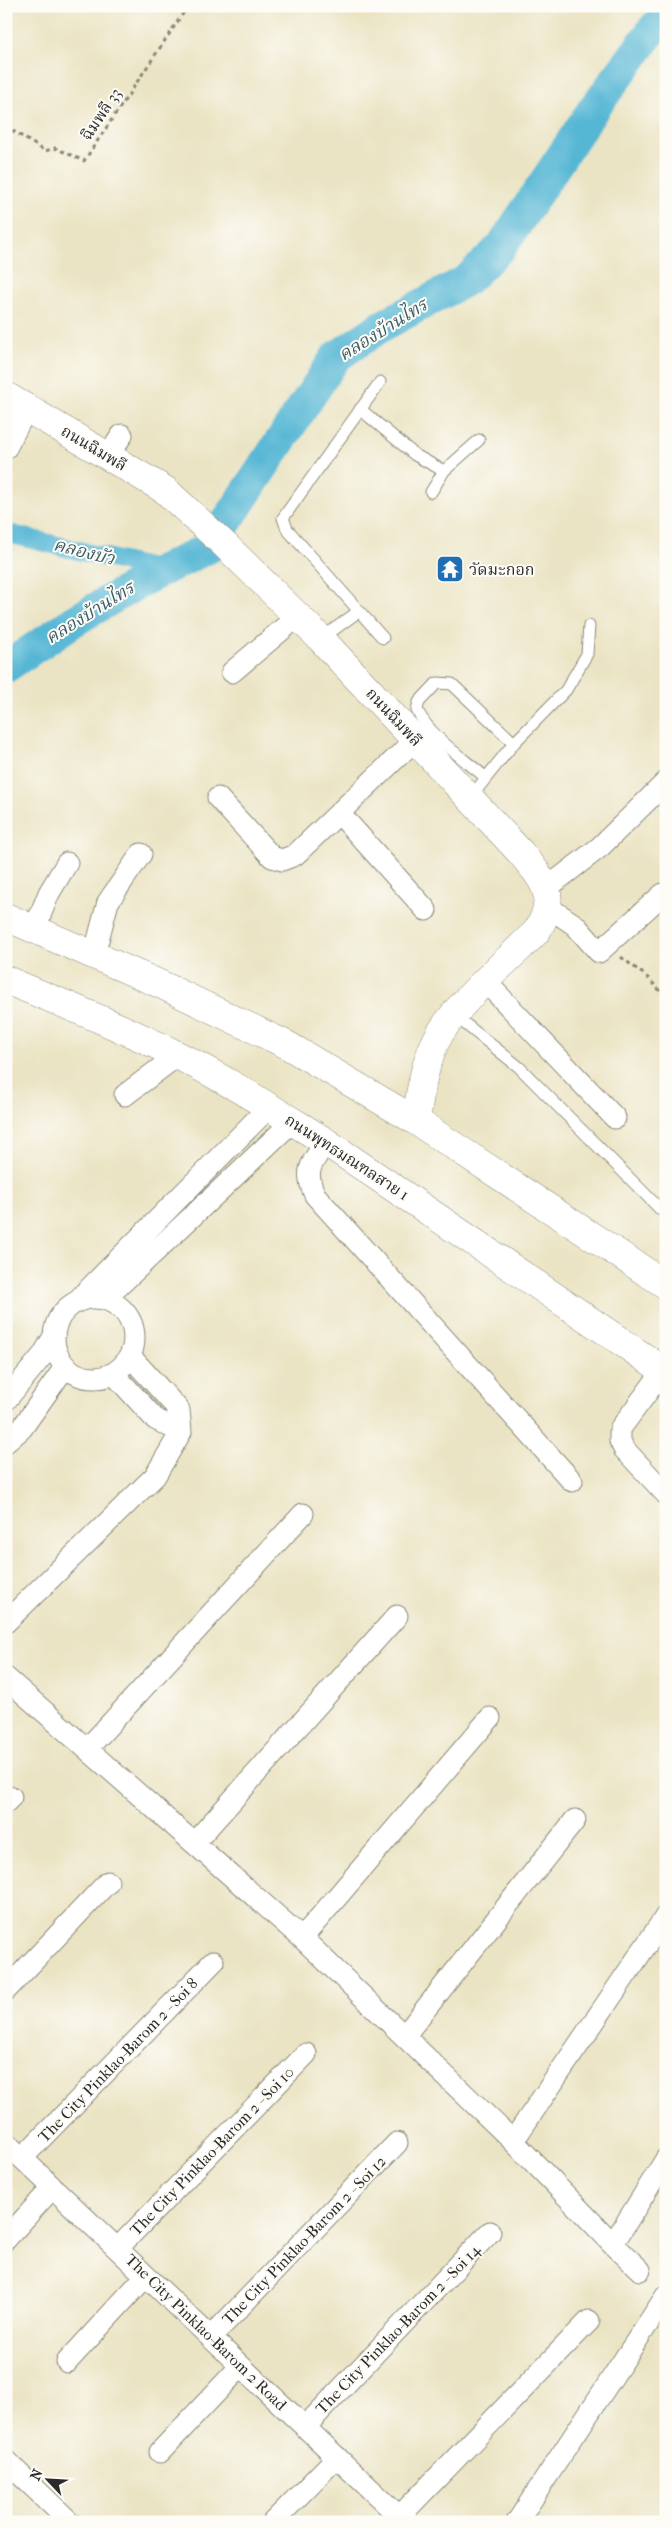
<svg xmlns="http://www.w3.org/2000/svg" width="672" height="2528" font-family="'IM FELL French Canon','Noto Serif Thai',serif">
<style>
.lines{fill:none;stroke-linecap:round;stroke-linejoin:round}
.canal{stroke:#56b7d5;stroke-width:19}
.river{stroke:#56b7d5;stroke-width:32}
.lane-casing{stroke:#8b8878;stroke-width:13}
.street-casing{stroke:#8b8878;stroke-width:23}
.secondary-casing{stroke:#8b8878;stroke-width:29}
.path{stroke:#8b8878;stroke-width:3;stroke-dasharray:4 4;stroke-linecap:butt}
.lane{stroke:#fff;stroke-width:11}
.street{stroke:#fff;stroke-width:21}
.secondary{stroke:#fff;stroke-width:28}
.labels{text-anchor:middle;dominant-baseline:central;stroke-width:4;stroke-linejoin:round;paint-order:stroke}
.street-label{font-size:16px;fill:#2b2b2b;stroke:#fdfcf7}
.poi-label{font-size:16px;fill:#2b2b2b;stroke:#fdfcf7;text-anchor:start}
.water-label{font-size:18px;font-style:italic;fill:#3a5c66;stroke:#fdfcf7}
</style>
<rect width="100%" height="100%" fill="#fdfcf7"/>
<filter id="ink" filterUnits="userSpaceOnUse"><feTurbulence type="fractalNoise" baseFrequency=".02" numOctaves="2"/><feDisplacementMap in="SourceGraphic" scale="10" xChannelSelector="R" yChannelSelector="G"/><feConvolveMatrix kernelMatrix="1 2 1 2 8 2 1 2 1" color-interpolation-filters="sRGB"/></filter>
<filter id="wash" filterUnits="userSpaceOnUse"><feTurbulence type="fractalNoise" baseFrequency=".0096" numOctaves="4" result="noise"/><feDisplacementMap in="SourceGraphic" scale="20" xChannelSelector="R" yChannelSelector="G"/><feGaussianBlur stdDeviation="1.12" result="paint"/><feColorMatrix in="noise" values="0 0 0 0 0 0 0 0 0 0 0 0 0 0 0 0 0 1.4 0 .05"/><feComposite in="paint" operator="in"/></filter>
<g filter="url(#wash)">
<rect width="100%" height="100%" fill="#ebe4c4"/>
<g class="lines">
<path class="canal" d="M6 533 162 571"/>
<path class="river" d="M6 667 74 621 144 580 210 547 336 357 382 326 467 280 501 247 592 111 654 28 666 15"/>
</g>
</g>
<g filter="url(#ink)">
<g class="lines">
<g class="lane-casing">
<path id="lane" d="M360 409 415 455 444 471 479 440
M431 492 444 471
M359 611 383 638
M321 639 359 611 287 529 283 518 380 382
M485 777C463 758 430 737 417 710L419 702 437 683 452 684 514 743
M470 798 514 743 566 690 587 654 589 626
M454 1015 519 1067 661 1210"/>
</g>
<g class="street-casing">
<path id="street" d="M6 448 27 408
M108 456 122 435
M232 672 298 616
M218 798 272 857 282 860 295 855 415 740
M340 814 426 910
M547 888 600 847 666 782
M548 907 575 925 599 952 663 894
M35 928 49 893 67 863
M94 955 108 902 141 854
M486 982 615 1118
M125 1095 178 1055
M326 1142C312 1163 303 1170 315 1195L572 1481
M54 1338a40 40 0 1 1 80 0a40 40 0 1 1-80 0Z
M105 1299 293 1121
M76 1302 269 1107
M663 1371 620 1429V1441L624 1449 666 1494
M114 1374 155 1419 181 1432 179 1410 130 1356
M6 1400 43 1355 54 1336
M6 1442 22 1428 65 1367
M6 1622 155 1476 181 1432
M6 1678 302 1938 513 2141 613 2244 640 2270
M87 1749 303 1514
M6 1802 11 1797
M194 1843 397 1616
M302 1938 490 1718
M6 1990 108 1882
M405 2035 575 1820
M513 2141 666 1916
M6 2143 405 2522
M22 2158 213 1962
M6 2239 53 2187
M613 2244 666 2159
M118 2248 306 2054
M211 2337 397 2143
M67 2362 146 2276
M305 2427 490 2232
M160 2452 241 2366
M6 2461 70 2522
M399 2517 589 2321
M273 2522 337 2457
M517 2522 666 2296"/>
</g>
<g class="secondary-casing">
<path id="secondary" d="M6 396 165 490 226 546 321 639 520 852C544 881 559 895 537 931 508 960 462 999 441 1032 425 1057 420 1092 416 1121
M6 917 162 985 287 1045 416 1121 666 1285
M6 980C64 1004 122 1027 177 1055 229 1081 277 1112 326 1142L666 1372"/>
</g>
<path class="path" d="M6 133 10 129 45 151 55 148 84 161 188 6
M621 957 646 976 666 997"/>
<use href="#lane" class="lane"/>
<use href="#street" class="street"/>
<use href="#secondary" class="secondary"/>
</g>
</g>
<defs>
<g id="temple-square" transform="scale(1.4375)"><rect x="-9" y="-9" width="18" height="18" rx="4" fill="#1f6fb2" stroke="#fdfcf7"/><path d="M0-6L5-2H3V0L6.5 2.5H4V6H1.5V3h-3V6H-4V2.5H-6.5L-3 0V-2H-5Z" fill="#fff"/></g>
</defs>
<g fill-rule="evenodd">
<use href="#temple-square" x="450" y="569"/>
</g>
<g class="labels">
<g class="street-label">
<text transform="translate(101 114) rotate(-56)">ฉิมพลี 33</text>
<text transform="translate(94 448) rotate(31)">ถนนฉิมพลี</text>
<text transform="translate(394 717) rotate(47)">ถนนฉิมพลี</text>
<text transform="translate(347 1157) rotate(33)">ถนนพุทธมณฑลสาย 1</text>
<text transform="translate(118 2060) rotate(-46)">The City Pinklao-Barom 2 - Soi 8</text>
<text transform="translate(212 2151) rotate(-46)">The City Pinklao-Barom 2 - Soi 10</text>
<text transform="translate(304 2240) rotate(-46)">The City Pinklao-Barom 2 - Soi 12</text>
<text transform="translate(398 2329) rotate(-46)">The City Pinklao-Barom 2 - Soi 14</text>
<text transform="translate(206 2332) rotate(44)">The City Pinklao-Barom 2 Road</text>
</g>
<g class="poi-label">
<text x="469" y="569">วัดมะกอก</text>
</g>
<g class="water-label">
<text transform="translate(383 330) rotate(-32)">คลองบ้านไทร</text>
<text transform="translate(84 552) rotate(14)">คลองบัว</text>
<text transform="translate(90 613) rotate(-32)">คลองบ้านไทร</text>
</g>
</g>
<rect width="672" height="2528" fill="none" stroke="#fdfcf7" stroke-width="25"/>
<g transform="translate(48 2480) rotate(295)" stroke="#fdfcf7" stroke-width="4" paint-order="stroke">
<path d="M0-4L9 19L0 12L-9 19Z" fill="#2b2b2b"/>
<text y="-8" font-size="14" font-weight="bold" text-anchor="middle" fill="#2b2b2b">N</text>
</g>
</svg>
